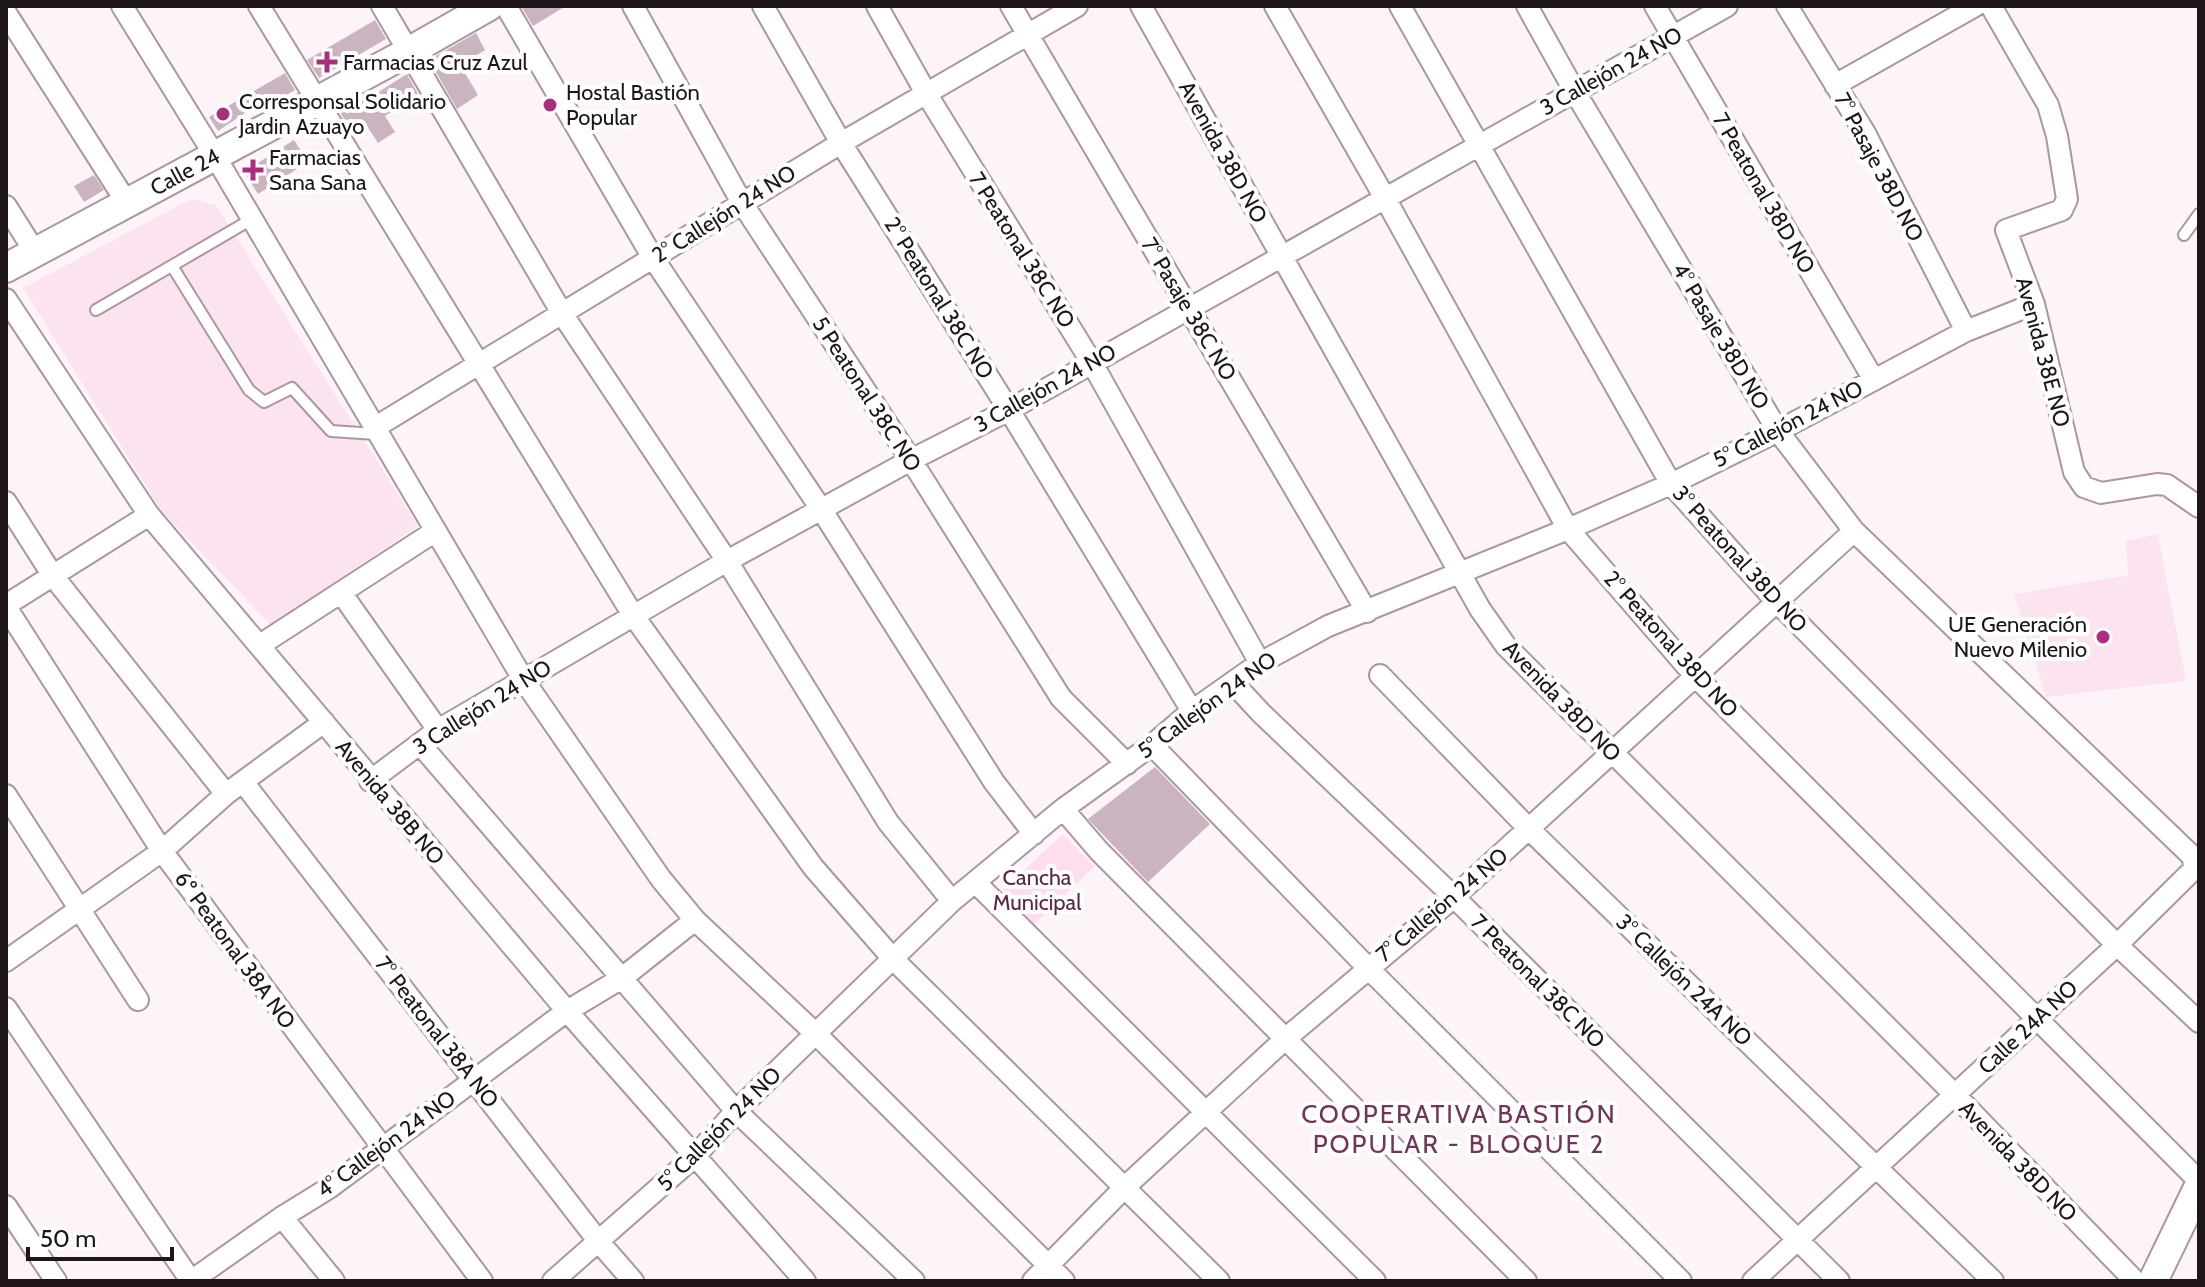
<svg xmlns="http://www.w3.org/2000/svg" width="2205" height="1287" font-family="Cabin,sans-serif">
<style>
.built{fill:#fbe4f0}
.green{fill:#fdddee}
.building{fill:#c9b4bf}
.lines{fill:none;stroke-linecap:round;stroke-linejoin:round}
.lane-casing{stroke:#ab96a1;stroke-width:14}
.street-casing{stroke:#ab96a1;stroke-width:24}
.secondary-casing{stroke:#ab96a1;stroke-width:32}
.lane{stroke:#fff;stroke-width:10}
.street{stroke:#fff;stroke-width:20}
.secondary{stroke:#fff;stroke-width:28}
.poi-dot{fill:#aa2d7e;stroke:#fff;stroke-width:3}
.labels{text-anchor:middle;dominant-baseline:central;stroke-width:8;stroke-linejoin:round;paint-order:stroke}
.poi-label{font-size:22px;fill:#1d1519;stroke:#fff;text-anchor:start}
.street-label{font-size:22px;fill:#1d1519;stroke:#fff}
.park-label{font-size:22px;fill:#5b2345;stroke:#fff}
.quarter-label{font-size:26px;letter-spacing:2px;fill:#723459;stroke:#fff}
</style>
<rect width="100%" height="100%" fill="#fdf4f9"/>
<path class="built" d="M191 199 216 205 418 526 271 625 162 512 23 288Z
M2158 534 2186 681 2046 697 2014 594 2128 575 2126 541Z"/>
<path class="green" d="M1063 834 1094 867 1034 924 1001 892Z"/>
<path class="building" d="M521 6H566L533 26Z
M375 20 386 39 319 78 307 60Z
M476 33 485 50 460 65 478 95 457 109 429 60Z
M285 73 295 90 263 109 260 103 218 131 209 117Z
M407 74 418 94 385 116 395 132 378 143 363 120 350 129 340 112 370 93 372 96Z
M294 140 308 162 258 194 244 172Z
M94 175 104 190 84 202 74 186Z
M1155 767 1210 824 1148 882 1088 819Z"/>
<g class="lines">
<g class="lane-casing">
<path id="lane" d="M2184 235 2199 214
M172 266 249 390 264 402 292 388 331 431 376 434
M96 310 252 219"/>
</g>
<g class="street-casing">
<path id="street" d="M122 6 215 156 523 679 661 879 695 920 816 1034 1064 1281
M259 6 633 615 813 867 894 960 1219 1281
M382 6 563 315 727 561 888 822 952 901
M506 6 653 258 821 509 994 782 1034 834
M633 6 742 203 911 460 1061 698 1127 764
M763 6 841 143 1009 410 1192 711
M877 6 926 93 1092 363 1260 663
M1011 6 1367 612
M1141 6 1480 609 1506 646 1955 1095 2135 1281
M1275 6 1385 198 1568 529 1696 677 2199 1181
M1400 6 1671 484 1777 602 2117 945 2199 1022
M1527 6 1575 92 1778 431 1854 531 2193 857 2194 869 2117 945 1753 1281
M1655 6 1874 380
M1787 6 1865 133 1966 331
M1991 6 2048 105 2057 136 2067 199 2062 210 2006 230 2034 304 2074 472 2084 487 2101 493 2157 484 2167 485 2199 507
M6 13 127 203
M1835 85 1975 6
M6 206 35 252
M6 299 149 515 567 1011 805 1281
M374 428 841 143 1077 6
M6 502 53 576 226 794
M342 594 438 730
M6 605 149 515
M6 607 162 851 482 1281
M260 645 434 532
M1380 675 1530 830 1993 1281
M1234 684 1262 714 1454 897 1839 1281
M420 744 736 1111 914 1281
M1152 745 1368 968 1681 1281
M370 781 438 730 727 561 911 460 1009 410 1727 6
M243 782 599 1242 633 1281
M6 795 138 1000
M1063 809 1099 851 1526 1281
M975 882 1375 1281
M6 961 162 851 226 794 324 722
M6 1008 191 1281
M6 1206 56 1281
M282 1217 334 1281
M191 1281 282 1217 329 1188 567 1011 622 978 695 920
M553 1281 695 1156 736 1111 952 901 1063 809 1152 745 1192 711 1260 663 1328 626 1568 529 1671 484 1778 431 1966 331 2034 304
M1033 1281 1125 1187 1285 1039 1454 897 1854 531"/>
</g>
<g class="secondary-casing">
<path id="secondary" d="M6 268 410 51 489 6
M2153 1281 2199 1186"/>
</g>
<use href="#lane" class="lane"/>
<use href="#street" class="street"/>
<use href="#secondary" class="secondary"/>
</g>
<g class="poi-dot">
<path d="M323 50h8v8h8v8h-8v8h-8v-8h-8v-8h8z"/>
<circle cx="550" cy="105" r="8"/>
<circle cx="223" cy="114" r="8"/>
<path d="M249 158h8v8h8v8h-8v8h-8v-8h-8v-8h8z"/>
<circle cx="2103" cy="637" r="8"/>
</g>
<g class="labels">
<g class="poi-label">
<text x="343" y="62">Farmacias Cruz Azul</text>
<text x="566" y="92">Hostal Bastión<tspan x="566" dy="25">Popular</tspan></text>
<text x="239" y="101">Corresponsal Solidario<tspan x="239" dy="25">Jardin Azuayo</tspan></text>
<text x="269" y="157">Farmacias<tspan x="269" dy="25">Sana Sana</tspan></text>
<text x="2087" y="624" text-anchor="end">UE Generación<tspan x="2087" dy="25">Nuevo Milenio</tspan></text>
</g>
<g class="street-label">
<text transform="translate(1611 71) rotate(-29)">3 Callejón 24 NO</text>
<text transform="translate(1223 152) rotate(61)">Avenida 38D NO</text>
<text transform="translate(1879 167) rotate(62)">7° Pasaje 38D NO</text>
<text transform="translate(185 172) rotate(-28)">Calle 24</text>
<text transform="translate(1764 193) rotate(60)">7 Peatonal 38D NO</text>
<text transform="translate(724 214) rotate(-32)">2° Callejón 24 NO</text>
<text transform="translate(1022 250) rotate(58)">7 Peatonal 38C NO</text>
<text transform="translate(939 298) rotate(58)">2° Peatonal 38C NO</text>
<text transform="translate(1189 309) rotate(59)">7° Pasaje 38C NO</text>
<text transform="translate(1721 336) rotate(59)">4° Pasaje 38D NO</text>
<text transform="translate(2043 352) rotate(75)">Avenida 38E NO</text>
<text transform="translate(1045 388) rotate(-29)">3 Callejón 24 NO</text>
<text transform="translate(867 394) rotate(57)">5 Peatonal 38C NO</text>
<text transform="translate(1788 424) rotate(-27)">5° Callejón 24 NO</text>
<text transform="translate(1740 559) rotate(48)">3° Peatonal 38D NO</text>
<text transform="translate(1671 644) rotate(48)">2° Peatonal 38D NO</text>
<text transform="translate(1562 701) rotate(46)">Avenida 38D NO</text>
<text transform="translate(1207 705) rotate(-36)">5° Callejón 24 NO</text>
<text transform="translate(482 707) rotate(-32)">3 Callejón 24 NO</text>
<text transform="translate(390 802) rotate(50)">Avenida 38B NO</text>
<text transform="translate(1442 905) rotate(-40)">7° Callejón 24 NO</text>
<text transform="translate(235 950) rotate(54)">6º Peatonal 38A NO</text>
<text transform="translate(1684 980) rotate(44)">3° Callejón 24A NO</text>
<text transform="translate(1538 981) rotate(45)">7 Peatonal 38C NO</text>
<text transform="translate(2028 1027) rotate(-43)">Calle 24A NO</text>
<text transform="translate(437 1032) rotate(52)">7° Peatonal 38A NO</text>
<text transform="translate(719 1129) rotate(-45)">5° Callejón 24 NO</text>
<text transform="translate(386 1144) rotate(-36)">4° Callejón 24 NO</text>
<text transform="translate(2018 1161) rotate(46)">Avenida 38D NO</text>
</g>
<g class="park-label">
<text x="1037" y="877">Cancha<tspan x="1037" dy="25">Municipal</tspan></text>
</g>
<g class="quarter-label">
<text x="1459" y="1114">COOPERATIVA BASTIÓN<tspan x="1459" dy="30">POPULAR - BLOQUE 2</tspan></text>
</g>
</g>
<rect width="2205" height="1287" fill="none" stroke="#1d1519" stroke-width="16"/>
<path d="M28 1247v12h144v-12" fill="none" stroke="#1d1519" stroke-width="4"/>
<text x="40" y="1247" font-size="24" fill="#1d1519" stroke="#ffffff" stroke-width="6" paint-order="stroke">50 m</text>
</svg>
